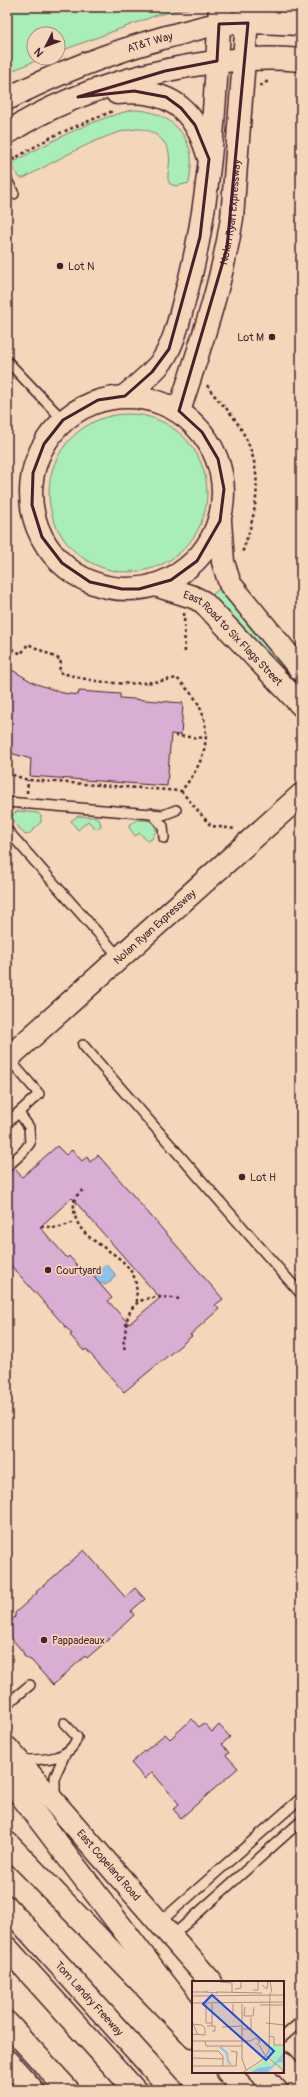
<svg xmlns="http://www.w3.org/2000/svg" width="308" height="2097" font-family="Pangolin,sans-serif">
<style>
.green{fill:#a9edb8;stroke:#7a8672}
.water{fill:#8dc3eb;stroke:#72819e}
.building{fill:#d9aed3;stroke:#4a1f2b;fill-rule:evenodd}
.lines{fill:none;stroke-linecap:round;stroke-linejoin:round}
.lane-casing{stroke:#4a1f2b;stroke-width:12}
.secondary-casing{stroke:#4a1f2b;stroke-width:25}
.highway-casing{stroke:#4a1f2b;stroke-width:25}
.path{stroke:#4a1f2b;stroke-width:2.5;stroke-dasharray:3 3;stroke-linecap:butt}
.lane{stroke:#f4d6ba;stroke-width:9}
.secondary{stroke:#f4d6ba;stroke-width:22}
.highway{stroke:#f4d6ba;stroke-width:22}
.marked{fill:none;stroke:#4a1f2b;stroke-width:3;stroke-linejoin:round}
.poi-dot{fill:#4a1f2b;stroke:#f4d6ba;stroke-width:1.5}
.labels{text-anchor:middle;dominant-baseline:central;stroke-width:3.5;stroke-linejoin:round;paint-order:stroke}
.street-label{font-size:11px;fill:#4a1f2b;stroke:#f4d6ba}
.poi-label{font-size:11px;fill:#4a1f2b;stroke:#f4d6ba;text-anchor:start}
.inset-river{fill:none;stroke:#8dc3eb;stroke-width:2}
.inset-road{fill:none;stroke:#b08d81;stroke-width:1}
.view{fill:#1d4ed8;fill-opacity:0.15;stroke:#1d4ed8;stroke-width:2}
.inset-edge{fill:none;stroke:#4a1f2b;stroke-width:2}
</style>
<rect width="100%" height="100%" fill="#f4d6ba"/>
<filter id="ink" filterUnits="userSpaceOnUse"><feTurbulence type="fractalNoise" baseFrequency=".025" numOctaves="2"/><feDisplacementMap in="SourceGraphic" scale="8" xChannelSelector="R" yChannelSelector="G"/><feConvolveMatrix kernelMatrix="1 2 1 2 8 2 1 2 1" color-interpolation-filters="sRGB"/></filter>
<g filter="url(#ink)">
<path class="green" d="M7 7H194L157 15 58 52V34H34V58H42L7 73Z
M132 110C159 109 186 126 191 155 192 164 190 174 189 183L176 186 170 184C163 175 177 157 163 141 156 133 146 128 136 129 108 130 50 164 24 178H20L15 170 14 162C51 141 90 120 132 110Z
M49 493a79 79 0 1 1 158 0a79 79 0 1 1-158 0Z
M221 587 301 684V691L212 595Z
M18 811 38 813 41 816V822L29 834 25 835 12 819 13 814Z
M78 816 96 817 100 821 101 826 96 829 88 821 78 830 71 821Z
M136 820C146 820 154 819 156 830L152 839 147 841 140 833 135 836 128 826Z"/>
<path class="water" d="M105 1265H107L115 1274V1277L106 1285 101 1283 99 1284 94 1279 96 1278 94 1275Z"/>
<path class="building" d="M7 667 34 683 63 693 78 695 79 691 120 694V698L183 703 181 735 171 734 167 786 30 776 31 759 7 752Z
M57 1146 66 1155 72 1150 82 1161 87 1157 90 1162 98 1155 223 1299 215 1305 219 1309 190 1335 192 1336 124 1392 86 1349 84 1351 70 1335 72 1334 7 1261V1173L14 1168 22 1177ZM72 1198 160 1298 129 1324 108 1301 112 1298 86 1268 82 1271 69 1256 67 1258 40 1227Z
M84 1550 125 1597 135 1588 145 1599 131 1611 134 1615 110 1638 87 1658 85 1656 53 1685 32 1661 24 1656 23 1652 7 1633V1624L15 1617V1613L37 1593 36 1592Z
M192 1719 199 1727 204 1723 212 1732 219 1725 230 1737 222 1744 229 1753 226 1755 238 1768 181 1818 173 1809 179 1804 152 1772 145 1779 131 1763 165 1734 170 1739Z"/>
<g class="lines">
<g class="lane-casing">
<path id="lane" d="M7 180 14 194
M8 362 63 420
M7 802 163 815 176 810
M151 813 163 826 164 838
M7 830 120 958
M83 1045 301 1294
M7 1123 39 1094 8 1058
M7 1167 23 1152 30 1143 29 1127 19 1113
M7 1704 30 1685
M20 1760C40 1760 71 1761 77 1737L64 1723
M55 1796V1776L65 1754
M159 1923 301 1798
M171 1937 301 1821
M283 2037 301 2021"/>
</g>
<g class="secondary-casing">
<g id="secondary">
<path d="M117 93C167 88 194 107 208 155"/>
<path id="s1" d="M7 99C59 72 109 53 166 37 183 33 201 27 219 24 245 20 275 23 301 24"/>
<path d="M7 133C85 82 209 52 301 60"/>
<path d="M125 396C138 385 152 374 162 361 174 344 179 320 184 301 211 206 215 106 220 7"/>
<circle cx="127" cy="493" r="96"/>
<path id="s2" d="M179 411C200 347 222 284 232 218L248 7"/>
<path d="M220 521 223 562 230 584 301 670"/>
<path id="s3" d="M155 585 193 597 203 602 301 705"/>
<path id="s4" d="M7 1059 301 795"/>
<path id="s5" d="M7 1748 211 1982"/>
<path d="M283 2063 301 2083"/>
</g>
</g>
<g class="highway-casing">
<g id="highway">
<path d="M7 1777 193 2021"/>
<path d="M7 1843 193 2036"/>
<path id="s6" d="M7 1907 172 2090"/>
<path d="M7 1948 135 2090"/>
<path d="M7 2023 68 2090"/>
<path d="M7 2061 33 2090"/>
<path d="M228 2072 245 2090"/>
</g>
</g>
<path class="path" d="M260 86 270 80
M7 163 53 136 113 111
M207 385C215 399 228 408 236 421 266 466 259 506 242 553
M184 613 185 655
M7 646 21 654 28 644 61 660 59 672C101 685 135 687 177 678 184 686 194 695 199 705 214 737 203 765 181 791L28 780 7 773
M175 736 205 738
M181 791 211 826 235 829
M27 793 28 780
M83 1190C76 1195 73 1200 74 1208 75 1241 114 1246 130 1270 138 1280 136 1291 137 1303
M41 1226 57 1228 75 1222
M125 1349 123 1345C126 1335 125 1324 129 1314 136 1294 163 1296 180 1299"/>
<use href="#lane" class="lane"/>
<use href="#secondary" class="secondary"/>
<use href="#highway" class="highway"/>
</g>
</g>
<path class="marked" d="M248 23 227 248 179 411 202 432 218 459 224 489 220 521 197 561 171 580 139 589H122L90 582 62 563 42 537 32 505 33 473 44 444 63 420 98 400 125 396 152 372 169 349 200 237 209 159 195 125 181 108 166 97 134 91 78 97 165 71 217 61 219 24Z"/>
<g class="poi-dot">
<circle cx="60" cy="266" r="4"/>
<circle cx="272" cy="337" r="4"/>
<circle cx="242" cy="1177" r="4"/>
<circle cx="48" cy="1270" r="4"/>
<circle cx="44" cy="1640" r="4"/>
</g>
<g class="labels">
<g class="street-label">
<text stroke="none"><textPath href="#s1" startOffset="154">AT&amp;T Way</textPath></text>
<text stroke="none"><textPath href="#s2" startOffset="206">Nolan Ryan Expressway</textPath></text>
<text stroke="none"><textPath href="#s3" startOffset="97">East Road to Six Flags Street</textPath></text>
<text stroke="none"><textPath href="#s4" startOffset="198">Nolan Ryan Expressway</textPath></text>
<text stroke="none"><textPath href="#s5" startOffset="155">East Copeland Road</textPath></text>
<text stroke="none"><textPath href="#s6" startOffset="123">Tom Landry Freeway</textPath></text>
</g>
<g class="poi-label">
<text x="68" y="266">Lot N</text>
<text x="264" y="337" text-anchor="end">Lot M</text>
<text x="250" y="1177">Lot H</text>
<text x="56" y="1270">Courtyard</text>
<text x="52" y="1640">Pappadeaux</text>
</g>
</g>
<g transform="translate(192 1981)">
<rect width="92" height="92" fill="#f4d6ba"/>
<path d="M80 64 92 65V89L84 84 76 92H53L74 79 80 83 81 81 76 76Z" fill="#a9edb8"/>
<path d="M92 71V81H86L75 92H58L66 87 80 85Z" fill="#8dc3eb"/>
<path class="inset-river" d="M28 66 35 72 36 80 39 84"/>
<path class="inset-road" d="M78 0 80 12M28 1 40 2V11M70 4 75 8 76 0M43 8 49 7V0M61 9H66V0M0 11H16M13 11 26 12M24 11 70 12M0 15 92 14M0 22 92 21M14 23V42H20M41 23V33L44 34M50 23V78L54 89M68 24H92M53 26 52 35H61L62 26M74 42 92 44M0 43 10 44 13 47V54L0 53M1 43 6 54M15 45H23V50H20M20 45V23M30 46 49 45M50 48H59V37M77 55 82 56V64H92M0 60H58L64 57 68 60 65 64M13 60 14 65H50M67 64 73 74 91 89 90 92M0 70H26L31 75V85M0 77 31 78M0 85H44L45 71 39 70M50 92 70 79 77 70 78 12"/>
<path class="view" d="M20 14 82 70 74 79 11 23Z"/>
<rect width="92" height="92" class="inset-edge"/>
</g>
<rect width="308" height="2097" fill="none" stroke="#f4d6ba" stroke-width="24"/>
<rect x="12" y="12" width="284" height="2073" fill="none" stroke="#4a1f2b" stroke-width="1.5" filter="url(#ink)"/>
<g transform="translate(46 46) rotate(228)"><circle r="19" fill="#f4d6ba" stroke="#b08d81"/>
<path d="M0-3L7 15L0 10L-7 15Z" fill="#4a1f2b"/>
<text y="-6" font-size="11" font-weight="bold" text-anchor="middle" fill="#4a1f2b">N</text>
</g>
</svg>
